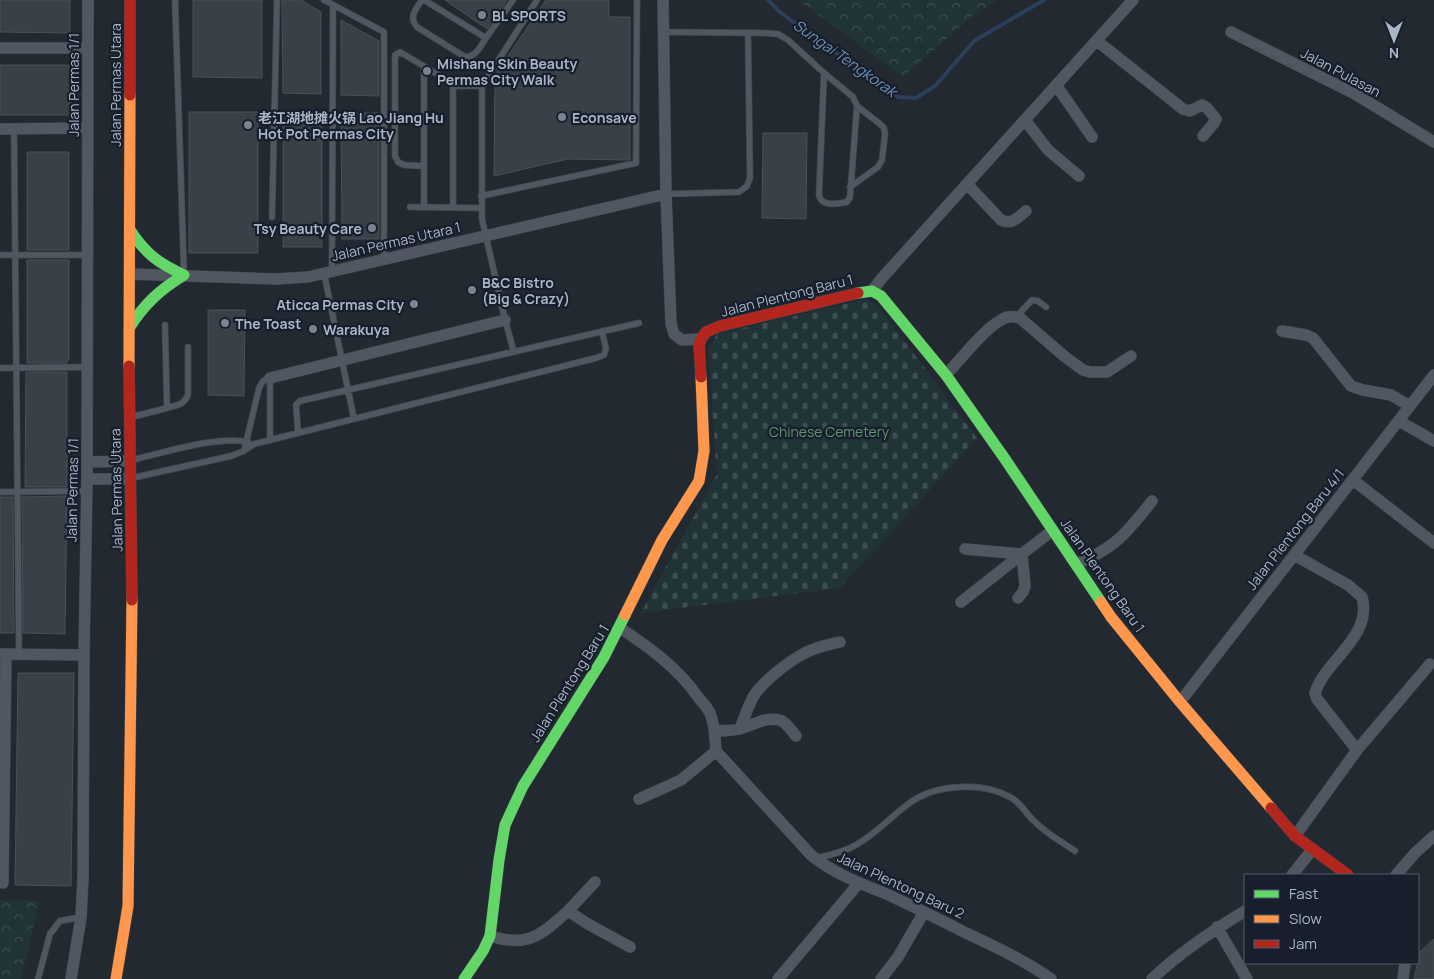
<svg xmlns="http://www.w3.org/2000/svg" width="1434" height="979" font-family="Manrope,'Noto Sans SC',sans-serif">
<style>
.forest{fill:url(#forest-crowns)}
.cemetery{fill:url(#cemetery-stones)}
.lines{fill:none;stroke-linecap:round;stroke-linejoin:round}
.stream{stroke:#2b3f5a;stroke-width:4}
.building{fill:#3a4047;stroke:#4a5058}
.lane-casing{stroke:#40454b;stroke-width:7}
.street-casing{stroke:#40454b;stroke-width:12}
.fast-casing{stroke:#40454b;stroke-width:12}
.slow-casing{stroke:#40454b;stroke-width:12}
.jam-casing{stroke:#40454b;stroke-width:12}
.lane{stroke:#515760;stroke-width:5.5}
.street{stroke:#515760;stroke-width:11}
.fast{stroke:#63d668;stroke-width:11}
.slow{stroke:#ff974d;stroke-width:11}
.jam{stroke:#b3261e;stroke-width:11}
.poi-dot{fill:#7a8391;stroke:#161f2b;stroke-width:2}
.labels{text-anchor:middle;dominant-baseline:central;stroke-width:4.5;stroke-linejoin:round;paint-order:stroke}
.poi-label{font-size:14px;font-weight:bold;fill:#a9b4c5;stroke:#161f2b;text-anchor:start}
.street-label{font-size:14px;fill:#a9b4c5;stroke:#161f2b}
.park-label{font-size:14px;fill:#60966c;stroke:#161f2b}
.water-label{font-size:15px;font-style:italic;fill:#6e8bb1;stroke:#161f2b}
</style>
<defs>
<pattern id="forest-crowns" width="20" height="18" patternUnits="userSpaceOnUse" patternTransform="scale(1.25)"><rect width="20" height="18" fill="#203336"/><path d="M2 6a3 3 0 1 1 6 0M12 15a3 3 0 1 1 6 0" fill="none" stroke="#3e4e52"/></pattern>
<pattern id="cemetery-stones" width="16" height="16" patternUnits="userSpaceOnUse" patternTransform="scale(1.25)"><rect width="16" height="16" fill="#203336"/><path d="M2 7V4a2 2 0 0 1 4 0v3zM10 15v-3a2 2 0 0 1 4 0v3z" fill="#3e4e52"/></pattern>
</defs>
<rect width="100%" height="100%" fill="#232930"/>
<path class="forest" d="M798 0H997L975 14 903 77Z
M0 900 40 901 21 979H0Z"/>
<path class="cemetery" d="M866 299 878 306 977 438 840 588 641 613 717 474 708 351 717 334Z"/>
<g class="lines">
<path class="stream" d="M768 0 781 13 898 97 916 98 935 86 974 41 1044 0"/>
</g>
<path class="building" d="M0 0H70V33L0 32Z
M193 0H262V78L193 77Z
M282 0H301L321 12V94L283 93Z
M445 0H507L487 29Z
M546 0H609V17H630V160L568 159 494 176 495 75Z
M341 20 379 41V96L341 95Z
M0 65H71V115H0Z
M189 112H258V253H189Z
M283 113H322V247H283Z
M341 113H379V239H342Z
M763 133H807L806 219 762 218Z
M27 152H69V250H27Z
M27 260H69V360H67V363H27Z
M208 310H245L244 396 208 395Z
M26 372H67V487H25Z
M67 496 65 634 23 633 22 497Z
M0 497H13L14 633H0Z
M18 673H74L71 886 15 885Z
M1434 939V979H1414L1420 952Z"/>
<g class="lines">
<g class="lane-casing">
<path id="lane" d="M175 0 184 273
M324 0 384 32V259
M422 0C416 9 408 17 417 27L465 57C476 57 480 47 486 38L424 0
M663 32 765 33 778 34 788 40 824 73 853 97 857 106 850 197 847 202C837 204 821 207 819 195L824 73
M486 38 513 0
M14 129 19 655
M424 166 404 165 398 162 395 156V55L400 52 457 86H482
M850 187 878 167 882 160 885 134 884 128 880 124 857 106
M666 194 739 192 747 186 750 178 748 33
M481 196 636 163 637 0
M410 207 481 208
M424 207V66
M453 207V83
M272 217 277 0
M0 255H88
M332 272 333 5
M324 273 354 419
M1016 317 1032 300 1038 301 1046 307
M514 352 505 320 482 219V86L537 0
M0 368 87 367
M167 408C177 405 185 405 188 394V347
M132 417 167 408 165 325
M298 433 296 405 300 401 639 323
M244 451 259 388 263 381 270 378V440
M132 460C163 453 219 435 248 442
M132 478 231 456 244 451 254 444 270 440 596 358 604 355 606 349 602 331
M0 492 87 491
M817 858C831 855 844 852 856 845 897 821 906 789 960 787 976 786 994 789 1008 796 1020 801 1026 814 1035 822 1047 834 1062 842 1075 851
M38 979 50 934 60 921 81 917"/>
</g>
<g class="street-casing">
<path id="street" d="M663 0 666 194 671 324 674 334 682 340 701 339
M1231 32 1355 94 1434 142
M1097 41 1183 109 1190 111 1202 105 1207 108 1216 119 1214 123 1203 136
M0 48H88
M1056 85 1092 137
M1025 120 1048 150 1079 176
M0 129 88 128
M967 184 1001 220C1012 225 1017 218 1026 211
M129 274 275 279 308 277 666 194
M872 291 882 278 1133 0
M1282 331 1306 335 1313 338 1351 386 1363 390 1391 395 1410 406
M946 375C960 360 984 329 1001 320 1007 316 1014 316 1020 318L1064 356 1083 370 1090 372H1107L1131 356
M270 378 505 320
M1399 421 1434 441
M87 462 130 461
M87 479H130
M1353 480 1434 543
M965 549 1022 554 1053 530
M1294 555 1348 585 1362 597C1373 637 1325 660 1315 693L1317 699 1357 750
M1076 564C1115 548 1126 534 1152 501
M1018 598 1023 592 1025 586 1022 554
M961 602 1022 554
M620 628C649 647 678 668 698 697 702 702 707 707 710 713 715 725 715 738 716 751
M0 654 84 655
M1180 702 1434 375
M740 729C744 718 748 707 753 697 762 682 788 662 803 654 815 647 827 645 840 642
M715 730C723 731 731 731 739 729 752 726 767 715 782 721 787 724 792 731 796 736
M716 751 811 855C834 874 862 884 889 895 914 907 939 919 964 932 994 946 1024 960 1051 979
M639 799 681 780 716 751
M1295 836 1357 750 1430 664
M1292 875 1312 850
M1396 875 1415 853 1434 836
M3 883 6 654
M568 911 595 882
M1217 927 1247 979
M490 936C528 948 541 935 568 911L588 924 630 947
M71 979 81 917 83 878 84 655 87 479 88 0
M778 979 859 883
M881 979 898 957 924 912
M1152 979C1180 952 1212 931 1245 911
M1403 979 1405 963"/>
</g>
<g class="fast-casing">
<path id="fast" d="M130 230C146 254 158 263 184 275
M858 293 872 291 881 296 946 375 1005 459 1101 602
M130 327C144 304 161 289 184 275
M464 979 483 951 490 936 499 860 505 825 523 786 604 657 625 615"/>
</g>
<g class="slow-casing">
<path id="slow" d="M129 366 130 95
M1101 602 1111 617 1180 702 1271 808
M625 615 662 540 699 481 704 451 701 377
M116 979 128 906 132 600"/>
</g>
<g class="jam-casing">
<path id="jam" d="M130 95V0
M129 366 132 600
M701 377 699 345 701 339 706 332 720 326 858 293
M1271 808 1295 836 1348 875"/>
</g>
<use href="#lane" class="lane"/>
<use href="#street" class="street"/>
<use href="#fast" class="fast"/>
<use href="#slow" class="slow"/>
<use href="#jam" class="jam"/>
</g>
<g class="poi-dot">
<circle cx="482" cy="15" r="5"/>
<circle cx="427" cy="71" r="5"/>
<circle cx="562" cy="117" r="5"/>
<circle cx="248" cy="125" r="5"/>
<circle cx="372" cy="228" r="5"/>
<circle cx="472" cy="290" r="5"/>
<circle cx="414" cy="304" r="5"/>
<circle cx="225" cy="323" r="5"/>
<circle cx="313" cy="329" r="5"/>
</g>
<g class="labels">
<g class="poi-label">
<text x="492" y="15">BL SPORTS</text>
<text x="437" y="63">Mishang Skin Beauty<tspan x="437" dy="16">Permas City Walk</tspan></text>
<text x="258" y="117">老江湖地摊火锅 Lao Jiang Hu<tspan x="258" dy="16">Hot Pot Permas City</tspan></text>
<text x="572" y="117">Econsave</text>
<text x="362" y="228" text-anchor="end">Tsy Beauty Care</text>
<text x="482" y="282">B&amp;C Bistro<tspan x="482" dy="16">(Big &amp; Crazy)</tspan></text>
<text x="404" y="304" text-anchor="end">Aticca Permas City</text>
<text x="235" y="323">The Toast</text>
<text x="323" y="329">Warakuya</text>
</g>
<g class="street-label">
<text transform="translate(1341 72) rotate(28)">Jalan Pulasan</text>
<text transform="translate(73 85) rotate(-90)">Jalan Permas 1/1</text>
<text transform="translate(115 85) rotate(-90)">Jalan Permas Utara</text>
<text transform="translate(396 241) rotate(-13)">Jalan Permas Utara 1</text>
<text transform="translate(787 295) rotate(-14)">Jalan Plentong Baru 1</text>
<text transform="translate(72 490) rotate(-89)">Jalan Permas 1/1</text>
<text transform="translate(116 490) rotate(-91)">Jalan Permas Utara</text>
<text transform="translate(1295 529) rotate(-52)">Jalan Plentong Baru 4/1</text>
<text transform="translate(1103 575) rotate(55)">Jalan Plentong Baru 1</text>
<text transform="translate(569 683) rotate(-58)">Jalan Plentong Baru 1</text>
<text transform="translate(901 885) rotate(25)">Jalan Plentong Baru 2</text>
</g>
<g class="park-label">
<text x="829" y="431">Chinese Cemetery</text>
</g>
<g class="water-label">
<text transform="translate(845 58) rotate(35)">Sungai Tengkorak</text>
</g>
</g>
<rect x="1244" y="874" width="175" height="90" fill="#161f2b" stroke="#515b69"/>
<rect x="1254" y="890" width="25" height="8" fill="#63d668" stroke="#515b69"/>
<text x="1289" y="899" font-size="15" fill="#a9b4c5">Fast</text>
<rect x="1254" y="915" width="25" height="8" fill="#ff974d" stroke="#515b69"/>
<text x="1289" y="924" font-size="15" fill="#a9b4c5">Slow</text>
<rect x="1254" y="940" width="25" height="8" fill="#b3261e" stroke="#515b69"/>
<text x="1289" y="949" font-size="15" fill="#a9b4c5">Jam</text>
<g transform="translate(1394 40) rotate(180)" stroke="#161f2b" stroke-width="4" paint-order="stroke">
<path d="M0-4L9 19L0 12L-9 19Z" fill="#a9b4c5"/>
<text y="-8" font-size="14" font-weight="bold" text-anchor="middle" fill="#a9b4c5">N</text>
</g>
</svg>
